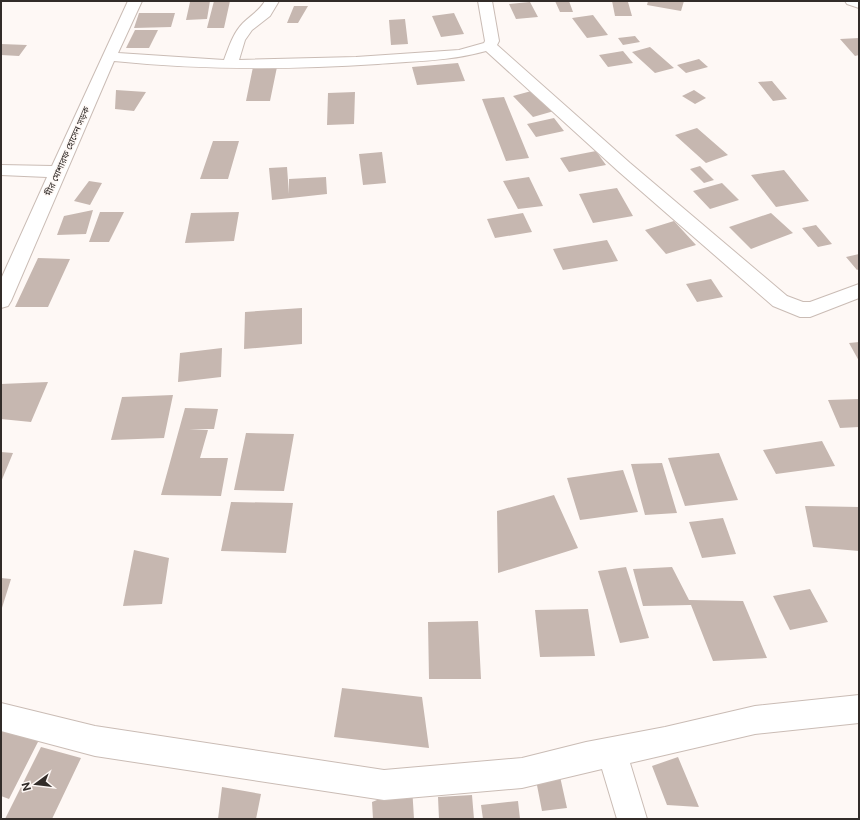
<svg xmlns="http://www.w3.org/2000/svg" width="860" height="820" font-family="'Public Sans','Noto Sans Bengali',sans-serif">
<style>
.building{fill:#c6b7b0}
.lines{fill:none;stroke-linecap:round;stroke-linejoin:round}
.minor-casing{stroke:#cabcb5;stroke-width:2}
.minor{fill:#fff;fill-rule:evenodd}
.labels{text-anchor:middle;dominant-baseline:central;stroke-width:3;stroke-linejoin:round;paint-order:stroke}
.far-street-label{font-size:9px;fill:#322c29;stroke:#fef8f5}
</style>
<rect width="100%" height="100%" fill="#fef8f5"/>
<path class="building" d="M210 1 207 19 186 20 190 2Z
M214 1H230L224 28H207Z
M555 1H569L573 12H560Z
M612 1 628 2 632 16H615Z
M648 1H684L681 11 647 5Z
M530 2 538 17 516 19 509 4Z
M294 6H308L298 23H287Z
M139 13H175L171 27 134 28Z
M454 13 464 34 441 37 432 16Z
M593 15 608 35 587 38 572 18Z
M405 19 408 44 391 45 389 20Z
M135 30H158L149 48H126Z
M635 36 640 42 623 45 618 38Z
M859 38V55L855 56 840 39Z
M1 44 27 45 19 56 1 55Z
M650 47 674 68 655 73 632 52Z
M623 51 633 63 608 67 599 55Z
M699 59 708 67 686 73 677 65Z
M458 63 465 81 417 85 412 67Z
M253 67H277L270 101H246Z
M772 81 787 99 773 101 758 82Z
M116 90 146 92 134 111 115 109Z
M535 90 554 111 533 117 513 96Z
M694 90 706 98 695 104 682 96Z
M355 92 354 124 327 125 328 93Z
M504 97 529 158 506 161 482 99Z
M554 118 564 131 536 137 527 124Z
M697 128 728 155 706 163 675 135Z
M213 141H239L228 179H200Z
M596 151 606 165 569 172 560 158Z
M382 152 386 183 363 185 359 154Z
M700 166 714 180 704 183 690 169Z
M287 167 289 194V179L326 177 327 194 272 200 269 168Z
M784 170 809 201 776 207 751 175Z
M529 177 543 206 518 209 503 181Z
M89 181 102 183 90 205 74 201Z
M722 183 739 200 710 209 693 191Z
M617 188 633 216 593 223 579 194Z
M93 210 86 234 57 235 64 216Z
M100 212H124L109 242H89Z
M239 212 234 241 185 243 191 213Z
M523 213 532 232 495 238 487 219Z
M771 213 793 233 751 249 729 227Z
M674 221 696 245 666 254 645 230Z
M816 225 832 244 818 247 802 228Z
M607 240 618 261 563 270 553 249Z
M859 254V269L857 270 846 257Z
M38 258 70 259 48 307H15Z
M711 279 723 297 697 302 686 284Z
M302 308V344L244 349 245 312Z
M859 342V361L849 343Z
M222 348 221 377 178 382 180 353Z
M48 382 31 422 1 419V384Z
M173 395 164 438 111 440 122 397Z
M859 399V427L840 428 828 400Z
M185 408 218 409 214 429H189L208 430 200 458H228L221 496 161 495Z
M246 433 294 434 284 491 234 490Z
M822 441 835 466 776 474 763 450Z
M1 452 13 453 1 482Z
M719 453 738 500 685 506 668 458Z
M662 463 677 513 645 515 631 464Z
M623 470 638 512 580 520 567 478Z
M554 495 578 548 498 573 497 511Z
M231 502 293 503 286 553 221 551Z
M805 506 859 507V551L813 547Z
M723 518 736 554 702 558 689 522Z
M134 550 169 558 162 604 123 606Z
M626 567 649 638 620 643 598 571Z
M672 567 689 600 743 601 767 658 713 661 691 605 643 606 633 569Z
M1 578 11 579 1 611Z
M810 589 828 622 790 630 773 596Z
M588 609 595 656 540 657 535 610Z
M478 621 481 679H429L428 622Z
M342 688 422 697 429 748 334 737Z
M1 724 41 736 9 799 1 796Z
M41 747 81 758 52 819H5Z
M678 757 699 807 667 805 652 766Z
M559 772 567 808 542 811 535 775Z
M412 786 414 819H373L372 802Z
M222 787 261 794 256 819H218Z
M472 795 474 819H439L438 797Z
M518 801 520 819H483L481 805Z"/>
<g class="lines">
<g class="minor-casing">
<path id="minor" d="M128 1H142L118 53 224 60C229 47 233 33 243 23 251 15 259 11 265 1H279L270 16 252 30 245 40 239 60 356 57 459 50 484 43 485 41 478 1H492L499 41 497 45 630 163 787 296 803 302H810L859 284V298L810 317H800L773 306 618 171 486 51C451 61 415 61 378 64 289 70 202 70 114 61L11 301 8 306 1 308V279L47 177 1 175V165L52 166Z
M845 1H859V8L847 4Z
M859 695V723L755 734 630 763 647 819H617L602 769 522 788 384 800 95 756 1 731V703L95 726 384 770 522 758 586 742 665 727 755 706Z"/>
</g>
<use href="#minor" class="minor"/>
</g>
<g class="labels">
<g class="far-street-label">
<text transform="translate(67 151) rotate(-66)">মীর মোশারফ হোসেন সড়ক</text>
</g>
</g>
<rect width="860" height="820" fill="none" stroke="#322c29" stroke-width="4"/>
<g transform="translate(36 784) rotate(255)" stroke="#fef8f5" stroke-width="3" paint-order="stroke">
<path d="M0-3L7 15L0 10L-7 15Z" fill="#322c29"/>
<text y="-6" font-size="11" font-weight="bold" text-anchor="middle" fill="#322c29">N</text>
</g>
</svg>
